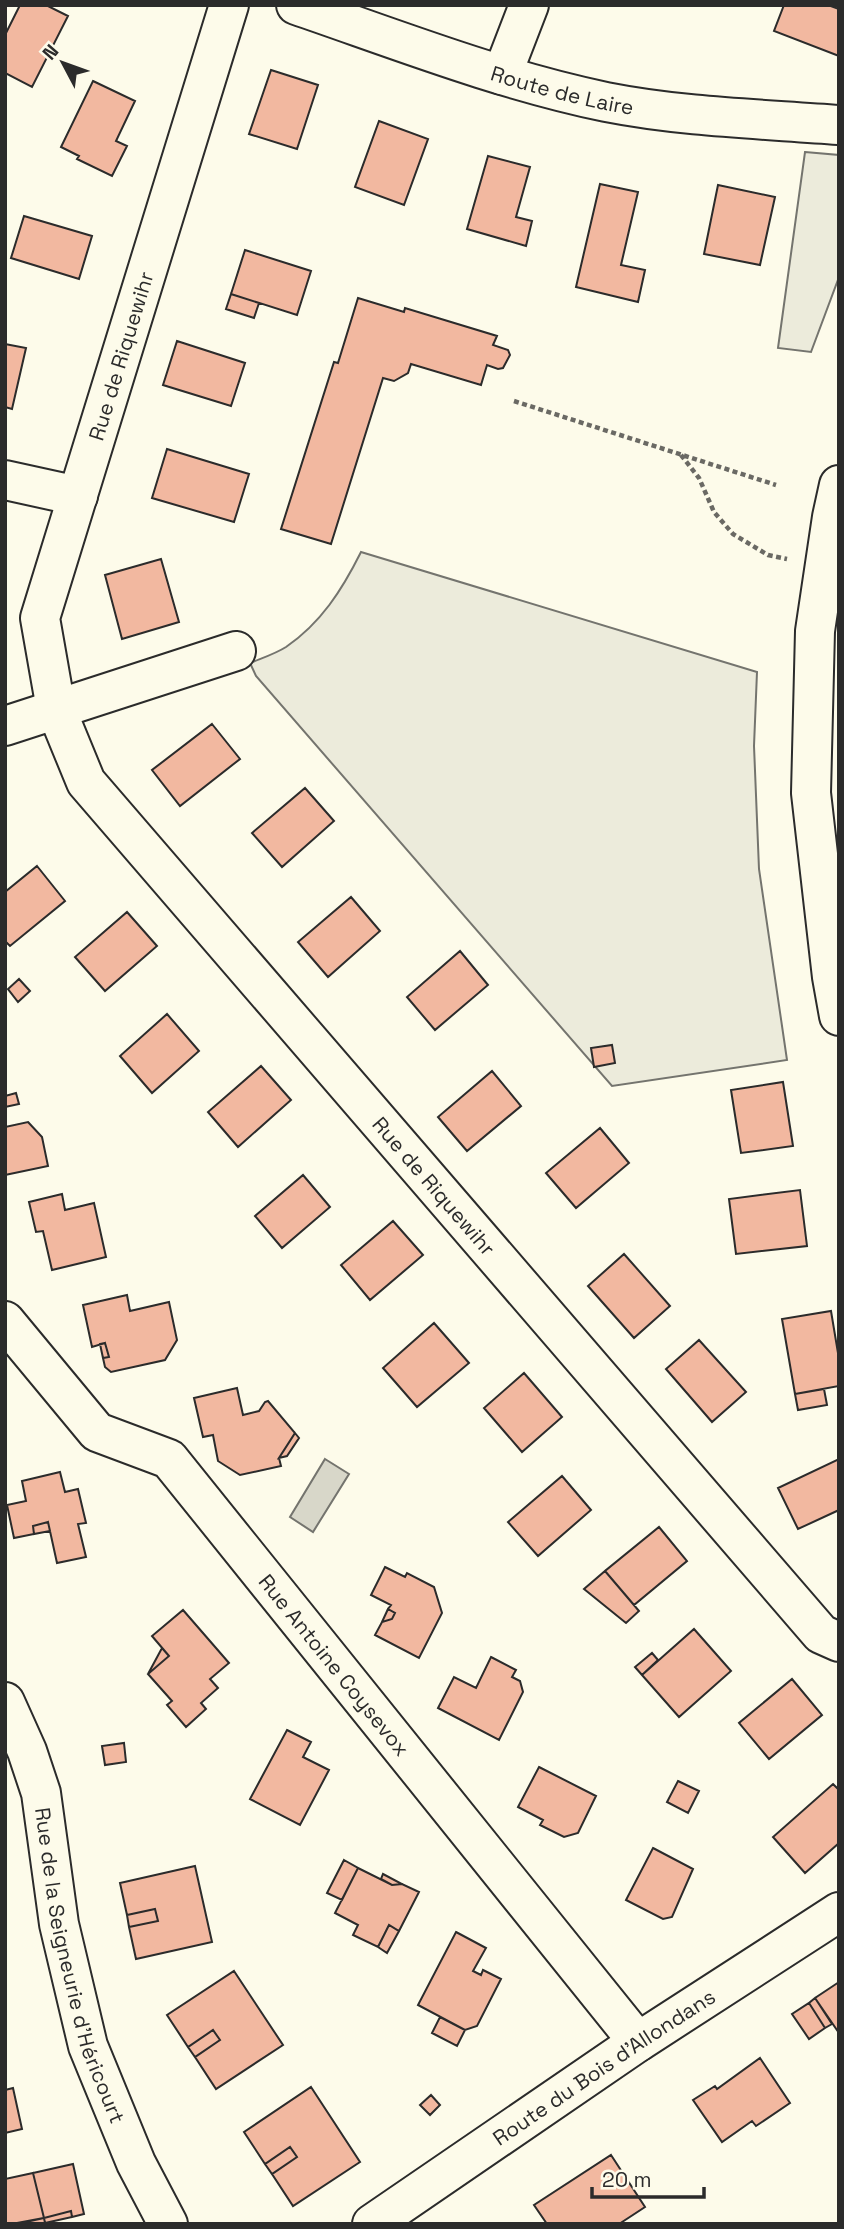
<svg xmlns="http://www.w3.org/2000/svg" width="844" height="2229" font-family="'Space Grotesk',sans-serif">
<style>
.green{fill:#ecebdb;stroke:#74746e;stroke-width:2}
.water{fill:#d8d7c9;stroke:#74746e;stroke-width:2}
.building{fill:#f2b8a0;stroke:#2b2b2b;stroke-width:2}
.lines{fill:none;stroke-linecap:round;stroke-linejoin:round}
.minor-casing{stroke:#2b2b2b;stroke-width:42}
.path{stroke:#6a6964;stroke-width:4.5;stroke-dasharray:5 3.5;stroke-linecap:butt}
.minor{stroke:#fdfbea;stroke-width:38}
.labels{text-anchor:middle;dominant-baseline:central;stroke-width:5;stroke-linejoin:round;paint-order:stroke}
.street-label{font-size:21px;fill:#2b2b2b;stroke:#fdfbea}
</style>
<rect width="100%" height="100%" fill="#fdfbea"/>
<path class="green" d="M805 152 839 155V277L811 352 778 348Z
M361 552 757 672 754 746 759 869 787 1060 612 1086 256 676 250 663C262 658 275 654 286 647 321 623 342 590 361 552Z"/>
<path class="water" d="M325 1459 349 1474 313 1532 290 1517Z"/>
<path class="building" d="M20 5H46L68 16 32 87 5 73V35Z
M784 5H828L839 9V56L774 31Z
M271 70 318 85 297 149 249 134Z
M93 81 135 101 116 141 127 146 112 176 77 159 79 156 61 147Z
M379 121 428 139 404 205 355 187Z
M488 156 530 167 516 217 532 221 526 246 467 229Z
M600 184 638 192 621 265 645 270 638 302 576 287Z
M718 185 775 197 760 265 704 254Z
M24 216 92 236 79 279 11 258Z
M245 250 311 271 297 315 231 294Z
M231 294 259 303 254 318 226 309Z
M358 298 404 312 405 308 497 336 493 345 508 350 510 355 503 368 498 369 487 365 481 385 411 364 408 373 394 381 383 378 331 544 281 529 334 362 338 363Z
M177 341 245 363 231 406 163 385Z
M5 344 26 348 12 409 5 407Z
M167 449 249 474 234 522 152 498Z
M161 559 179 622 122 639 105 575Z
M212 724 240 759 180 806 152 770Z
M305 788 334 821 282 867 252 833Z
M37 866 65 901 10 946 5 941V892Z
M351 897 380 931 328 977 298 942Z
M127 912 157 946 105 991 75 957Z
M460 951 488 985 435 1030 407 997Z
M19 979 30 991 18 1002 8 989Z
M167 1014 199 1051 152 1093 120 1056Z
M612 1045 615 1063 594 1067 591 1048Z
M261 1066 291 1100 238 1147 208 1112Z
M492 1071 521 1106 467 1151 438 1117Z
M783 1082 793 1146 741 1153 731 1090Z
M16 1093 19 1104 5 1107V1096Z
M28 1122 42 1137 48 1166 5 1175V1127Z
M600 1128 629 1163 576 1208 546 1173Z
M303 1175 330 1207 282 1248 255 1216Z
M800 1190 807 1246 736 1254 729 1199Z
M62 1194 65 1210 94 1203 106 1257 52 1270 43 1231 36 1232 29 1202Z
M393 1221 423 1255 370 1300 341 1265Z
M624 1254 670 1306 634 1338 588 1286Z
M127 1295 130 1311 169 1302 177 1340 165 1360 111 1372 105 1367 103 1358 109 1357 105 1343 92 1347 83 1305Z
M831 1311 839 1359V1386L795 1394 782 1319Z
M434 1323 469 1363 417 1407 383 1368Z
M699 1340 746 1392 712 1422 666 1369Z
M105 1343 109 1357 103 1358 100 1344Z
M524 1373 562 1417 522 1452 484 1408Z
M237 1388 243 1415 259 1411 265 1402 268 1401 295 1433 279 1458 281 1466 240 1475 218 1461 213 1435 203 1437 194 1398Z
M824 1389 827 1405 798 1410 795 1394Z
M295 1433 299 1438 287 1456 279 1458Z
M839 1459V1510L798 1529 778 1488Z
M60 1472 65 1492 78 1489 86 1523 78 1524 86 1557 57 1563 48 1522 33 1526 34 1534 14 1538 7 1505 26 1501 22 1481Z
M562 1476 591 1510 538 1556 508 1522Z
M48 1522 50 1531 34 1534 33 1526Z
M659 1527 687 1561 634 1605 605 1571Z
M385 1567 405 1577 407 1573 434 1587 442 1613 419 1658 375 1635 382 1622 392 1619 395 1613 388 1609 391 1605 371 1595Z
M605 1571 639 1611 626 1623 584 1589Z
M388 1609 395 1613 392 1619 382 1622Z
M183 1610 229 1663 210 1679 218 1688 201 1703 206 1709 186 1727 167 1705 172 1701 148 1674 169 1656 152 1636Z
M694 1629 731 1671 679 1717 642 1675Z
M162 1648 169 1656 148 1674Z
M652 1653 658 1660 642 1675 635 1667Z
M491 1657 516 1670 512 1677 520 1681 523 1692 499 1740 438 1708 454 1677 476 1688Z
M792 1679 822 1715 769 1759 739 1723Z
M287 1730 311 1742 303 1757 329 1770 300 1825 250 1799Z
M124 1743 126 1762 105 1765 102 1746Z
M539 1767 596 1796 578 1833 564 1837 540 1825 543 1820 518 1807Z
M678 1781 699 1791 688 1813 667 1802Z
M833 1784 839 1790V1843L805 1873 773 1837Z
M653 1848 693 1869 672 1917 663 1919 626 1900Z
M344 1860 358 1868 342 1900 327 1893Z
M195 1866 212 1942 136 1959 129 1927 158 1921 155 1909 127 1915 120 1883Z
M358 1868 392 1885 402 1884 419 1892 399 1931 389 1925 378 1947 353 1935 358 1925 335 1913Z
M383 1874 402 1884 392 1885 381 1879Z
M155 1909 158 1921 129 1927 127 1915Z
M389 1925 399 1931 387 1953 378 1947Z
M456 1932 486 1948 473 1971 481 1975 483 1970 501 1979 477 2026 465 2030 418 2005Z
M234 1971 283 2045 216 2089 195 2057 220 2040 213 2030 188 2047 167 2015Z
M839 1982V2033L815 1998Z
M815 1998 832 2024 825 2028 809 2003Z
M809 2003 825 2028 809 2039 792 2014Z
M440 2017 465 2030 457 2046 432 2033Z
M213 2030 220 2040 195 2057 188 2047Z
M760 2058 790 2103 756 2126 752 2121 722 2142 693 2100 715 2086 717 2089Z
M311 2087 360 2162 293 2206 272 2174 297 2157 290 2147 265 2164 244 2132Z
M13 2088 22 2129 5 2133V2090Z
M431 2095 440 2105 430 2115 420 2105Z
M290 2147 297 2157 272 2174 265 2164Z
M611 2155 645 2207 619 2224H547L534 2205Z
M73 2164 84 2214 72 2217 71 2211 44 2218 33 2173Z
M33 2173 44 2218 17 2224H5V2179Z
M71 2211 72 2217 45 2223 44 2218Z
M44 2218 45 2223 41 2224 17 2223Z"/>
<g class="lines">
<g class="minor-casing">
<g id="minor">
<path id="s1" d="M229 5 40 618 56 709 86 782 821 1634 839 1642"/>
<path id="s2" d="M296 5C398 40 500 80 606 102 682 117 761 119 839 125"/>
<path d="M502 75 529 5"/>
<path d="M5 480 78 496"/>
<path d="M839 485 832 517 815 631 811 793 832 977 839 1016"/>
<path d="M5 726 236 651"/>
<path id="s3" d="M5 1321 97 1432 169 1459 638 2042"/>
<path id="s4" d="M5 1702 27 1751 41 1793 59 1924 88 2046 136 2163 168 2224"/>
<path id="s5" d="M372 2224 638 2042 839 1912"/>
</g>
</g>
<path class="path" d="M514 401 776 485
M681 455 699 478 714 512 733 534 768 555 787 559"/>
<use href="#minor" class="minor"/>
</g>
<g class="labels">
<g class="street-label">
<text stroke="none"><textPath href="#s2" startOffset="280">Route de Laire</textPath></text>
<text transform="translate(121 356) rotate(-73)">Rue de Riquewihr</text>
<text stroke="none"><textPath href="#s1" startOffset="1346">Rue de Riquewihr</textPath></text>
<text stroke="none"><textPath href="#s3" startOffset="485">Rue Antoine Coysevox</textPath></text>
<text stroke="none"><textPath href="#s4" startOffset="275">Rue de la Seigneurie d'Héricourt</textPath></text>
<text stroke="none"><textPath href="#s5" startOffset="280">Route du Bois d'Allondans</textPath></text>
</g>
</g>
<rect width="844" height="2229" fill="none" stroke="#2b2b2b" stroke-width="14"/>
<g transform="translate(63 63) rotate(311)" stroke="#fdfbea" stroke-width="5" paint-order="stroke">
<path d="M0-5L12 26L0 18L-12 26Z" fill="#2b2b2b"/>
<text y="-10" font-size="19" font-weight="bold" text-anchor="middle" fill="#2b2b2b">N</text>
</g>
<path d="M592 2187v10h112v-10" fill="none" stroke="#2b2b2b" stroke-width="3.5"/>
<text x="602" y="2187" font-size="21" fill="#2b2b2b" stroke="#fdfbea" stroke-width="5" paint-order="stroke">20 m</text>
</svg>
